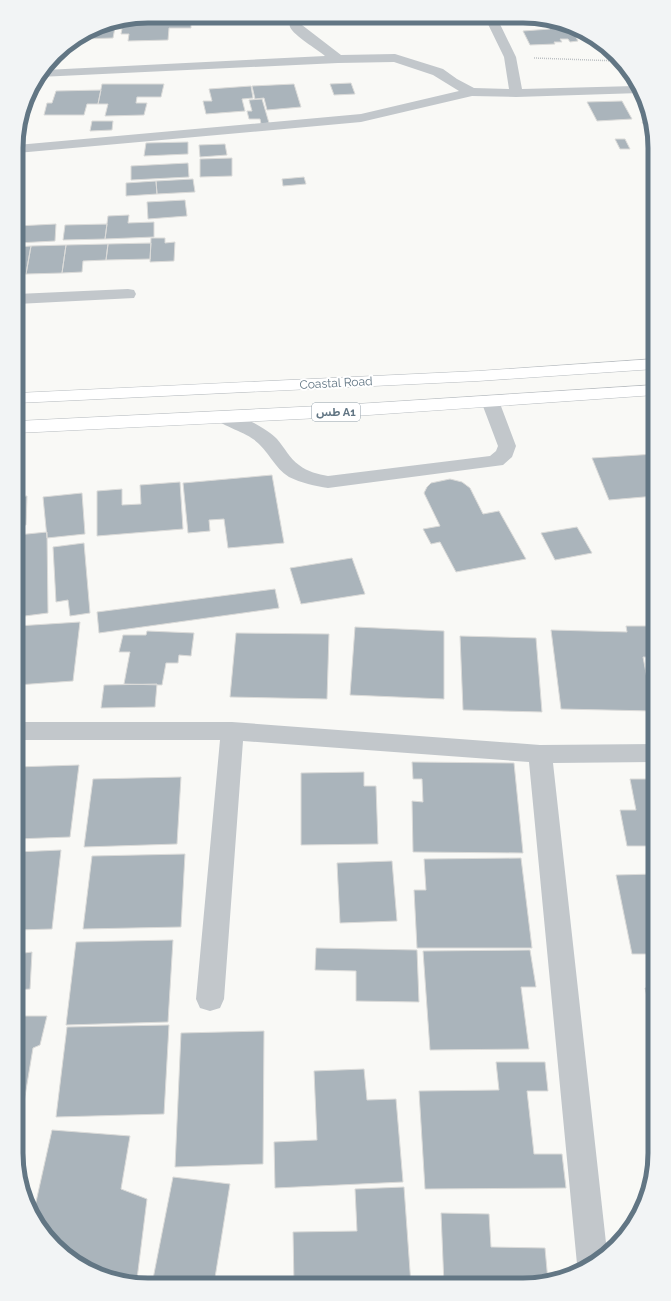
<svg xmlns="http://www.w3.org/2000/svg" width="671" height="1301" font-family="Raleway,'Noto Sans Arabic',sans-serif">
<style>
.building{fill:#aab4bb;stroke:#dbdbd9}
.lines{fill:none;stroke-linecap:round;stroke-linejoin:round}
.highway-casing{stroke:#b5babe;stroke-width:1}
.path{stroke:#bcc0c3;stroke-width:1.5;stroke-dasharray:1 1;stroke-linecap:butt}
.minor{fill:#c2c7cb;fill-rule:evenodd}
.highway{fill:#fff;fill-rule:evenodd}
.labels{text-anchor:middle;dominant-baseline:central;stroke-width:4;stroke-linejoin:round;paint-order:stroke}
.shield{fill:#fff;stroke:#919fa9;stroke-width:1}
.shield-label{font-size:11px;font-weight:bold;fill:#627684}
.street-label{font-size:12px;fill:#627684;stroke:#fff}
.rim{fill:none;stroke:#627684;stroke-width:5}
</style>
<rect width="100%" height="100%" fill="#f9f9f6"/>
<path class="building" d="M148 16 191 17V28H169L168 40 128 41 129 34H121L122 29H115L116 23Z
M519 18H549L572 30 578 41 570 42 568 39H560L562 42H554L555 44 530 45 523 31 550 29 546 23 522 24Z
M116 22 113 38 81 39 82 36 98 26Z
M351 83 355 94 334 95 330 84Z
M102 84H164L161 97H137L136 103H147L144 115 105 116 108 104H98Z
M294 84 301 107 267 110 264 98 255 99 252 86Z
M251 86 253 98 242 99 245 111 206 114 203 101H212L209 89Z
M101 90 98 104H87L84 115H44L47 103H52L56 91Z
M262 99 269 123 261 124 260 119H249L247 111H252L249 100Z
M622 101 632 119 597 121 587 102Z
M92 121H113L112 130 90 131Z
M642 122H651L652 127H645Z
M615 139H625L630 149H620Z
M188 142V154L144 156 146 143Z
M225 144 227 155 200 157 199 145Z
M232 158V176L200 177V159Z
M188 163 189 177 131 180V166Z
M304 177 306 184 283 186 282 179Z
M193 179 195 192 157 194 156 181Z
M156 181 157 194 126 196V183Z
M185 200 187 216 148 219 147 202Z
M17 208H24L22 221H17Z
M129 215 128 223 154 222V237L105 239 108 216Z
M56 224 55 241 17 243V226Z
M107 224 105 239 63 240 65 225Z
M151 238H165V243L175 242 174 261 150 262Z
M151 243 150 259 106 260 108 244Z
M108 244 106 260 83 261 82 272 62 273 66 245Z
M66 245 62 273 26 274 31 246Z
M31 246 26 274H17V247Z
M655 454V496L609 500 592 458Z
M272 475 284 543 228 548 224 519 209 520 210 531 188 533 183 483Z
M450 479 462 482 470 488 483 514 499 511 526 559 456 572 440 542 431 544 423 529 440 526 424 493 427 487 431 483Z
M180 482 183 529 97 536V491L122 489V505L141 504 140 485Z
M82 493 85 534 47 538 43 497Z
M27 496 26 525 17 526V497Z
M577 527 592 553 555 560 541 533Z
M47 532 48 613 17 617V535Z
M84 543 90 613 70 616 68 600 56 602 53 547Z
M352 558 365 594 301 604 290 568Z
M275 589 279 608 99 633 97 612Z
M80 622 73 681 17 685V626Z
M626 626H655V657H643L653 711 561 709 551 630 627 632Z
M355 627 444 631V699L350 695Z
M147 631 194 633 191 656 179 655 178 663H166L162 685 124 684 130 652H119L123 635H146Z
M236 633 329 634 327 699 230 697Z
M460 636 536 638 542 712 463 710Z
M157 684 155 707 101 708 104 685Z
M412 762 514 763 523 853 413 852 412 801 423 802 422 779H413Z
M79 765 70 837 16 839V767Z
M364 772V786H376L378 844 301 845V773Z
M181 777 177 844 84 847 93 779Z
M630 779H655V846H627L620 810H636Z
M61 850 52 929 16 930V852Z
M185 854 181 927 83 929 92 856Z
M521 858 532 948H417L414 890H426L424 859Z
M392 861 397 921 340 923 337 863Z
M655 874V979H654L649 954H632L616 875Z
M173 940 168 1022 66 1025 76 942Z
M316 948 417 950 419 1002 356 1001V971L315 970Z
M530 950 536 987H521L529 1049 430 1050 423 951Z
M32 952 30 989 16 990V954Z
M645 988H655V1031Z
M16 1016H47L40 1045 33 1048 24 1102H16Z
M169 1025 164 1114 56 1117 67 1027Z
M264 1031 263 1164 175 1167 181 1033Z
M496 1062H545L548 1091H527L534 1154H562L566 1188 425 1189 419 1091 499 1090Z
M364 1069 367 1100 396 1099 403 1182 275 1188 274 1142 317 1140 314 1071Z
M650 1089H655V1119Z
M52 1130 130 1136 121 1189 147 1199 137 1279H114L90 1271 61 1252 34 1211Z
M173 1177 230 1184 214 1284H152Z
M404 1187 411 1285 294 1284 293 1232 357 1231 355 1189Z
M441 1213 489 1214 491 1247 545 1248 548 1281 523 1285H444Z"/>
<g class="lines">
<g class="highway-casing">
<path id="highway" d="M655 359V369L478 381 17 403V393L478 371Z
M655 385V395L340 417 17 433V421L340 405Z"/>
</g>
<path class="path" d="M534 58 618 61"/>
<path class="minor" d="M290 17H302V25L341 55 395 54 443 69 457 79 474 88 509 89 504 57 485 18H497L516 57 522 89 635 86 640 93 516 97 472 96 361 122 17 153V145L361 114 459 91 433 75 394 62 338 63 39 77 45 70 325 56C317 49 294 36 290 27 289 24 290 20 290 17Z
M128 289 134 290 136 294 134 298 17 304V294Z
M490 396 496 397 499 401 516 446 512 457 503 465 328 488C315 486 301 483 289 477 274 468 268 449 253 439 244 432 218 424 213 417L215 413C232 409 265 427 277 439 285 448 289 458 299 465 308 472 318 474 328 476L490 456 496 451 498 446 481 401 484 397Z
M16 722H232L540 745 655 744V762L553 763 607 1252 597 1263 580 1271 577 1264 529 762 243 741 224 999 220 1008 210 1011 200 1008 196 999 220 740H16Z"/>
<use href="#highway" class="highway"/>
</g>
<g class="labels">
<rect class="shield" x="312" y="403" width="48" height="18" rx="3"/>
<g class="shield-label">
<text x="336" y="412">طس A1</text>
</g>
<g class="street-label">
<text transform="translate(336 383) rotate(-3)">Coastal Road</text>
</g>
</g>
<path d="M0 0H671V1301H0ZM148 23H523A125 125 0 0 1 648 148V1153A125 125 0 0 1 523 1278H148A125 125 0 0 1 23 1153V148A125 125 0 0 1 148 23Z" fill="#f2f4f5" fill-rule="evenodd"/>
<path class="rim" d="M148 23H523A125 125 0 0 1 648 148V1153A125 125 0 0 1 523 1278H148A125 125 0 0 1 23 1153V148A125 125 0 0 1 148 23Z"/>
</svg>
